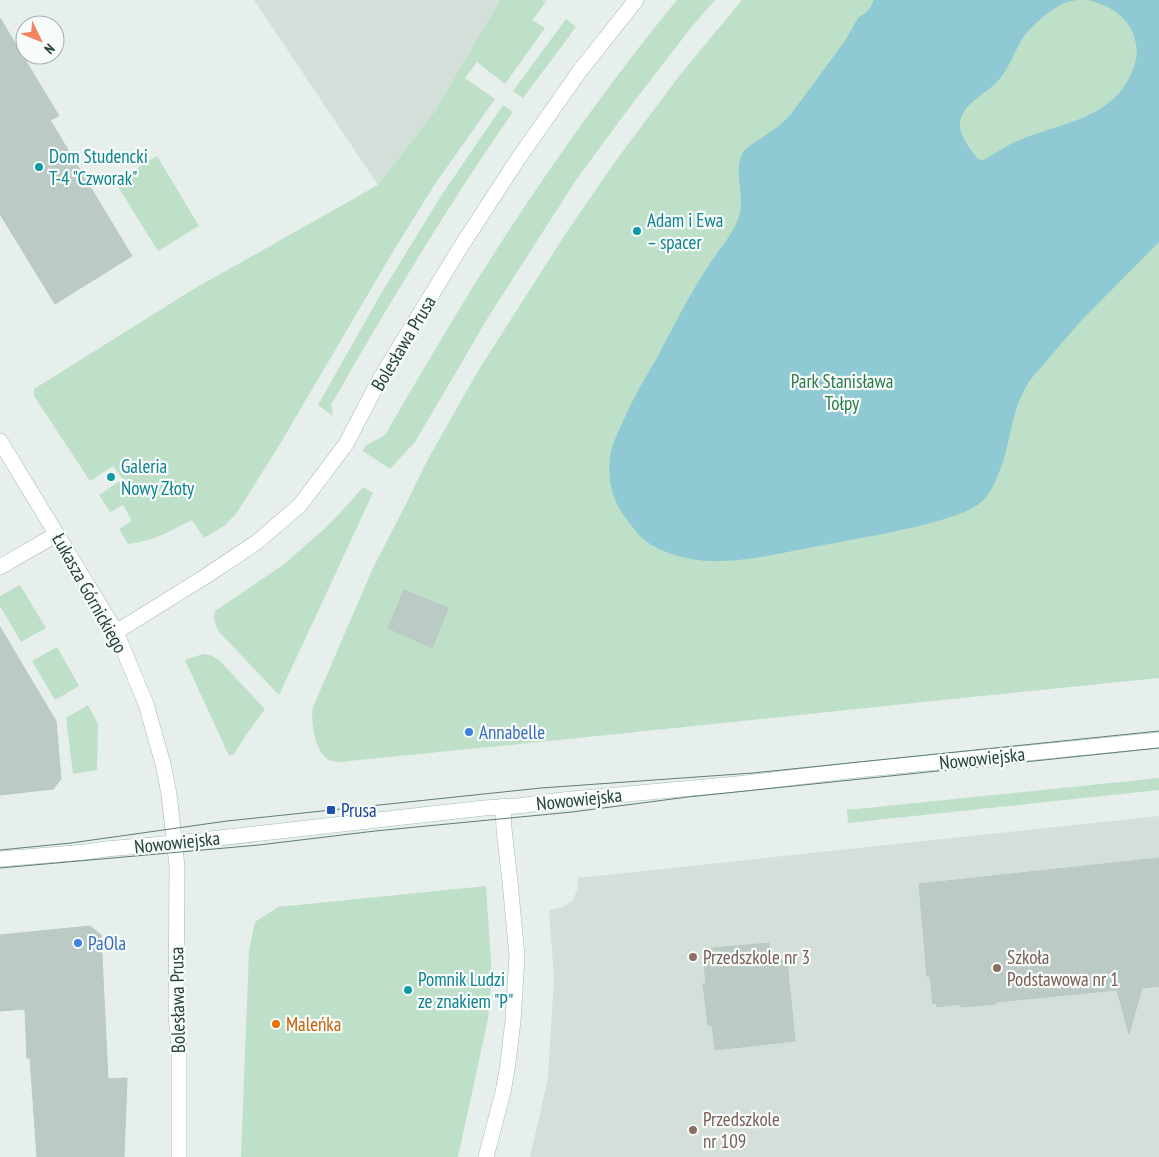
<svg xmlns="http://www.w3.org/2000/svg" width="1159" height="1157" viewBox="0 0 1159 1157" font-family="'PT Sans Narrow',sans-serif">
	<rect width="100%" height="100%" fill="#e6efeb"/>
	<g fill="#d4dfda">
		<path d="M 254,0 L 547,0 L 532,20 L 501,1 L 435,111 L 378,185 Z"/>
		<path d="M 1159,816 L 1159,1157 L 530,1157 L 548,1078 L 554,978 L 549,910 L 563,907 L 573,900 L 577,890 L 578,878 Z"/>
	</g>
	<g fill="#bfe0c8">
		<path d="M 499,0 L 541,0 L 545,3 L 532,20 L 545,28 L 505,84 L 477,62 L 465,78 L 495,99 L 435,184 L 394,250 L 277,449 L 236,514 L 224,526 L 204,538 L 192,520 C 170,531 154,541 128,544 L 119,529 L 132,521 L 123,505 L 110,512 L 99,495 L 123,479 L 113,466 L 90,481 L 34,396 L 34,389 L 192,290 L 378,185 L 435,111 L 500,1 Z"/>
		<path d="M 677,0 L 715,0 L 690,29 L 629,108 L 576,180 L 489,316 L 415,442 L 390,469 L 363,451 L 365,446 L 385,435 C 414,385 444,334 474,285 C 536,186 603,90 677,0 Z"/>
		<path d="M 742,0 L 1159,0 L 1159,678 C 889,705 619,735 349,761 C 342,762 335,763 329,760 C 315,753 310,721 313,707 L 373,568 L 404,508 L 428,459 L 478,371 L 566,233 L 617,159 L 680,75 Z"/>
		<path d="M 566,19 L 576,27 L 523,98 L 513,91 Z"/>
		<path d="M 503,105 L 513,112 C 447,207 388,305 331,405 L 333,416 L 318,405 L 379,297 L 441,196 Z"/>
		<path d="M 157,156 L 199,226 L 158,251 L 115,182 Z"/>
		<path d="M 363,487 L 373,493 L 279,695 L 220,633 C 215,625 213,620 215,611 L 283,565 L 322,531 L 343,510 Z"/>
		<path d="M 20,585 L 46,628 L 21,642 L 0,606 L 0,596 Z"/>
		<path d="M 57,647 L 79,686 L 55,700 L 32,661 Z"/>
		<path d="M 203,654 L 210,655 L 219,660 L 265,709 L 246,735 L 234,754 L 229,756 L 185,660 Z"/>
		<path d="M 88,705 L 98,724 L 97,770 L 73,774 L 66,718 Z"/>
		<path d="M 1159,778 L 1159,790 L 848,823 L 847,810 Z"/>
		<path d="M 486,886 L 492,977 L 488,1019 L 458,1157 L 241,1157 L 249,951 L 255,922 L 278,907 Z"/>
	</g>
	<path fill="#8ec9d4" d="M 874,0 L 1079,0 C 1075,0 1071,1 1067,2 C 1054,6 1028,28 1021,41 C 1013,55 1009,68 998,81 C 986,94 963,103 960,122 C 958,134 971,151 978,159 L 983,160 C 995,154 1005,146 1017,141 C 1056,124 1110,120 1130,76 C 1136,64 1139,53 1135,40 C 1130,17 1109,5 1088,0 L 1159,0 L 1159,242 L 1079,323 L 1030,380 C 1023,392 1017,404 1014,417 C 1009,435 1007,453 1000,470 C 995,483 990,495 979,504 C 968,512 954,516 941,520 C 899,532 856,539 813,547 C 765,556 713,571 666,552 C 659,549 652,546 646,541 C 640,537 635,530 631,525 C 614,504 607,485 610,458 C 611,446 617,435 622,424 C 632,400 645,378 658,356 C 674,325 690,294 709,265 C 718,250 732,236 738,219 C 745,202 737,183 739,165 L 740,159 L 743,152 L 748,147 L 779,126 L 791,114 L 845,41 L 858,18 L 865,13 L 870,8 Z"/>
	<g fill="#bbcac4" stroke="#b8c9c2">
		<path d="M 0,18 L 59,116 L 50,120 L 132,256 L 55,304 L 0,214 Z"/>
		<path d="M 404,590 L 448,608 L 432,648 L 388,628 Z"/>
		<path d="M 0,627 L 56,721 L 61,779 L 53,789 L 0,795 Z"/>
		<path d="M 1159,858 L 1159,986 L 1142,988 L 1129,1034 L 1117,990 L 995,1002 L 996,1004 L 961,1007 L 960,1004 L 937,1007 L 936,1003 L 933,1004 L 930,976 L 927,976 L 919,884 Z"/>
		<path d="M 90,926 L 101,935 L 108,1079 L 127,1078 L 124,1157 L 37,1157 L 30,1058 L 27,1058 L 25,1009 L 0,1011 L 0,935 Z"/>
		<path d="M 769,943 L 770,955 L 787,962 L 795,1041 L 715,1050 L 712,1025 L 708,1025 L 703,984 L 706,985 L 703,949 Z"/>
	</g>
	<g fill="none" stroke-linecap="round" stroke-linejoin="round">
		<defs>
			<g id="lane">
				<path d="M 0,567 L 57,534"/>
				<path d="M 486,1157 L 503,1092 L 507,1070 L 513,1021 L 517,956 L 510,882 L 504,829 L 503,806"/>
			</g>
			<g id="street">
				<path d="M 0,441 L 116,632 L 146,704 L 163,764 L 169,794 L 177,866 L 176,1016 L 179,1047 L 179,1157"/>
				<path d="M 116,632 L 206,576 L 257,542 L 300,505 L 346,444 L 380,379 L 460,248 L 518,159 L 579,72 L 636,0"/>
			</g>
			<path id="secondary" d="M 0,859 L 86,852 L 106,849 L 175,843 L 484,808 L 518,806 L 562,800 L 737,784 L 857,770 L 1159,740"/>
		</defs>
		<use href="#lane" stroke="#a8b8b2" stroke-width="16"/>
		<use href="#street" stroke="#a8b8b2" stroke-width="16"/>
		<use href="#secondary" stroke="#a4bbb3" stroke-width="16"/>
		<use href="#lane" stroke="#fff" stroke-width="15"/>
		<use href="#street" stroke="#fff" stroke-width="15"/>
		<use href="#secondary" stroke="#fff" stroke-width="15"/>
		<g stroke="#5f7d75" stroke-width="1">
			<path d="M 0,850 L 71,843 L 227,821 L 541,788 L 753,773 L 1159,731"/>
			<path d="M 0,868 L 259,845 L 375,831 L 572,812 L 688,797 L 1159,748"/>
		</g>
	</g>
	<g fill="#0f9aa8" stroke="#f7fbf9" stroke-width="2">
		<circle cx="39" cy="167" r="5"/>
		<circle cx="637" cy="231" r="5"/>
		<circle cx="111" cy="477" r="5"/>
		<circle cx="408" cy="990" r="5"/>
	</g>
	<g fill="#3f7fe0" stroke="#f7fbf9" stroke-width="2">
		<circle cx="469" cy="732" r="5"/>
		<circle cx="78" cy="943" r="5"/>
	</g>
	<rect fill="#1a4fb4" stroke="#f7fbf9" stroke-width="2" x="326" y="805" width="10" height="10" rx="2.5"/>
	<g fill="#8d6e63" stroke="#f7fbf9" stroke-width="2">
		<circle cx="693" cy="957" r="5"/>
		<circle cx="997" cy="968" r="5"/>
		<circle cx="693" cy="1130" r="5"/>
	</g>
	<circle fill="#e8710a" stroke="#f7fbf9" stroke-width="2" cx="276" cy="1024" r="5"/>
	<g text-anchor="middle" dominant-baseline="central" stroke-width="4.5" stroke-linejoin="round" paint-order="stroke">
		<g font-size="19" fill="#0d838f" stroke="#f7fbf9" text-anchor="start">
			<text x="49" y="156">Dom Studencki<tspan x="49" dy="22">T-4 "Czworak"</tspan></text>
			<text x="647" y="220">Adam i Ewa<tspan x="647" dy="22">– spacer</tspan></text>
			<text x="121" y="466">Galeria<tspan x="121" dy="22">Nowy Złoty</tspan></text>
			<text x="418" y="979">Pomnik Ludzi<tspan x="418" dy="22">ze znakiem "P"</tspan></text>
		</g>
		<g font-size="19" fill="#24423a" stroke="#f7fbf9">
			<text transform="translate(403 343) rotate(-59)">Bolesława Prusa</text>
			<text transform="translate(90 593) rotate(61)">Łukasza Górnickiego</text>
			<text transform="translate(982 758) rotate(-6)">Nowowiejska</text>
			<text transform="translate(579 799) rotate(-6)">Nowowiejska</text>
			<text transform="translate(177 842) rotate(-6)">Nowowiejska</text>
			<text transform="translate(177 1000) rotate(-91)">Bolesława Prusa</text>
		</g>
		<g font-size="19" fill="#2d7a4b" stroke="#f7fbf9">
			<text x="842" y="381">Park Stanisława<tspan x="842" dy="22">Tołpy</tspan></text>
		</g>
		<g font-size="19" fill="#366cbe" stroke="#f7fbf9" text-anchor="start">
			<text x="479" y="732">Annabelle</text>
			<text x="88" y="943">PaOla</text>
		</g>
		<g font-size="19" fill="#164399" stroke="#f7fbf9" text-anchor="start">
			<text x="341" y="810">Prusa</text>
		</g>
		<g font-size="19" fill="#785e54" stroke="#f7fbf9" text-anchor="start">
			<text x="703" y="957">Przedszkole nr 3</text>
			<text x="1007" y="957">Szkoła<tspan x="1007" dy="22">Podstawowa nr 1</tspan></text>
			<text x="703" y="1119">Przedszkole<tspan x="703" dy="22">nr 109</tspan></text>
		</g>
		<g font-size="19" fill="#c56008" stroke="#f7fbf9" text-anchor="start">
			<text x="286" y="1024">Maleńka</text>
		</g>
	</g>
	<g transform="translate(40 40) rotate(133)"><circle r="24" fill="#f7fbf9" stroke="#a3b1ad"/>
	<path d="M0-4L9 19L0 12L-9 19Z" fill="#f4845f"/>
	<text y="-8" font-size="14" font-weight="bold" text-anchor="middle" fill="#24423a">N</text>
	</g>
</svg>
